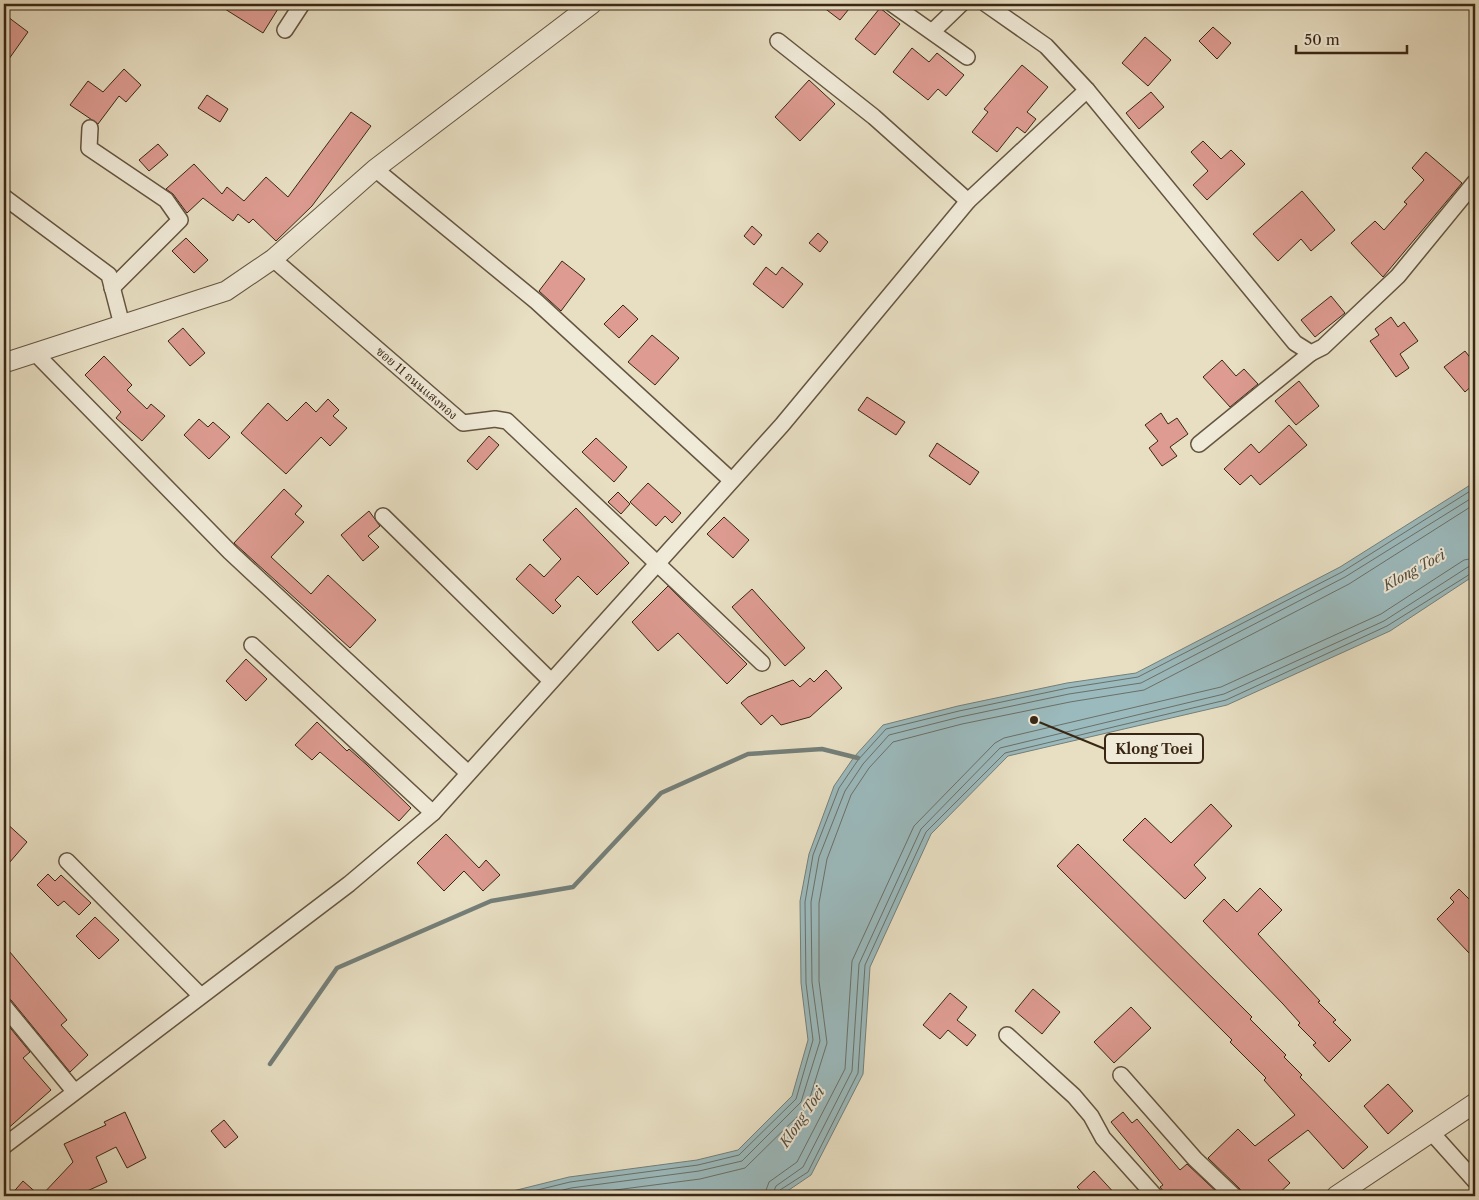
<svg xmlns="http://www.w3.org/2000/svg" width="1479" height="1200" viewBox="0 0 1479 1200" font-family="'Libre Caslon Text','Noto Serif Thai',serif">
	<rect width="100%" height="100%" fill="#e8dfc3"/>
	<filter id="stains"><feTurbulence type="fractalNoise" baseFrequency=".004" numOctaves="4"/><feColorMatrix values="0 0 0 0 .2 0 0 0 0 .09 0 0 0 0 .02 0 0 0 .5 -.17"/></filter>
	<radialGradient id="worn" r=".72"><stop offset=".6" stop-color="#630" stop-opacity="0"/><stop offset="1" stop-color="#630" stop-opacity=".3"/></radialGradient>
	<path fill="#9bbabd" stroke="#747f79" d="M 1475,482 L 1475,575 L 1390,631 L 1227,705 L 1008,756 L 931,834 L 870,967 L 863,1074 L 811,1175 L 780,1196 L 493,1196 L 569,1177 L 697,1160 L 738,1150 L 792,1096 L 808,1040 L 801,983 L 800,901 L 809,854 L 834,786 L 854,757 L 883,725 L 958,706 L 1067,683 L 1136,673 L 1340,567 Z"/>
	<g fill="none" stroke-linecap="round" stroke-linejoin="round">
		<g stroke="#6a7068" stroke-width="1">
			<path d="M 513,1196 L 570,1182 L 698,1165 L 739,1155 L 796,1099 L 813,1040 L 806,983 L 805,902 L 813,855 L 839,788 L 858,760 L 886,729 L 959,711 L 1068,688 L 1138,677 L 1342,572 L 1475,488"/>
			<path d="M 539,1196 L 571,1188 L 699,1171 L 742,1161 L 801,1102 L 820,1041 L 812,982 L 811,902 L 819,857 L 845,791 L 863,764 L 889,735 L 960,717 L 1069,694 L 1141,683 L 1345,577 L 1475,496"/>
			<path d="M 569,1196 L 700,1179 L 745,1168 L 807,1107 L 827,1043 L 819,981 L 819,903 L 827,859 L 851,795 L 869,768 L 893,742 L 962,724 L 1070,702 L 1144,690 L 1349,584 L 1475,504"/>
			<path d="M 764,1196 L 769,1182 L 797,1162 L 845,1069 L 852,961 L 914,826 L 995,743 L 1004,738 L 1221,687 L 1381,614 L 1464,560 L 1475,558"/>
			<path d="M 772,1196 L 776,1186 L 803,1167 L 852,1071 L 859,964 L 921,829 L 1000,748 L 1224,694 L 1384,621 L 1468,567 L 1475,565"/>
			<path d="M 778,1196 L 780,1190 L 808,1172 L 858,1073 L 865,965 L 926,832 L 1005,753 L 1226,700 L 1387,626 L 1475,571"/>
		</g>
		<path stroke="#747f79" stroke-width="4.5" d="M 270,1064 L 337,968 L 491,901 L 573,887 L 661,793 L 748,754 L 822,749 L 858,758"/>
	</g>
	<g fill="#dd9b91" stroke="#392714">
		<path d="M 217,4 L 281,4 L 263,33 Z"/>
		<path d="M 819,4 L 853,4 L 840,20 Z"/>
		<path d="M 880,8 L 900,24 L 875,55 L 855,39 Z"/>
		<path d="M 4,14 L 28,32 L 4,66 Z"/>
		<path d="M 1213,27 L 1231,43 L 1217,59 L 1199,41 Z"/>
		<path d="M 1145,37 L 1171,60 L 1148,86 L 1122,63 Z"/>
		<path d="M 912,48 L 929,62 L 937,53 L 964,75 L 946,96 L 938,89 L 928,100 L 893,72 Z"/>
		<path d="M 1022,65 L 1048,87 L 1027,112 L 1036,119 L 1025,133 L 1017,127 L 997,152 L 972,132 L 988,112 L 984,109 Z"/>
		<path d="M 124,69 L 141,85 L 126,102 L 119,96 L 98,124 L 70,105 L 88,81 L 103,92 Z"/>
		<path d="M 809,80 L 835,104 L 800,141 L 775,117 Z"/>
		<path d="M 1151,92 L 1164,107 L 1139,129 L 1126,113 Z"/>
		<path d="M 207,95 L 228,109 L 220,122 L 198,108 Z"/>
		<path d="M 351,112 L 371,126 L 312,206 L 276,241 L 253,219 L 249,223 L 238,214 L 233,221 L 203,198 L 187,213 L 173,194 L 166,189 L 194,164 L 222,194 L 227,187 L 244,201 L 266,177 L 288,197 Z"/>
		<path d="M 1203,141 L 1221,159 L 1231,150 L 1245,164 L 1207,200 L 1193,185 L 1208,171 L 1191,152 Z"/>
		<path d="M 158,144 L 168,155 L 149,171 L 139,160 Z"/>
		<path d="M 1426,152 L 1462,183 L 1383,277 L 1351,243 L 1375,221 L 1384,230 L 1407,204 L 1404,202 L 1424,180 L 1412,168 Z"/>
		<path d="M 1302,191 L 1335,230 L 1311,251 L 1301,239 L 1278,261 L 1253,234 Z"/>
		<path d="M 752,226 L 762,235 L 754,245 L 744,236 Z"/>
		<path d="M 818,233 L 828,242 L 820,252 L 809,243 Z"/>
		<path d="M 186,238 L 208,260 L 194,273 L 172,251 Z"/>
		<path d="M 562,261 L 585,279 L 561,311 L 539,291 Z"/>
		<path d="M 766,267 L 776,275 L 782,267 L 803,284 L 783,308 L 753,284 Z"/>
		<path d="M 1331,296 L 1345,313 L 1315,337 L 1301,320 Z"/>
		<path d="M 623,305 L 638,319 L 619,338 L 604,324 Z"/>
		<path d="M 1391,317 L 1398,327 L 1404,322 L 1418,341 L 1400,354 L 1409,368 L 1396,377 L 1370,341 L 1379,335 L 1375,329 Z"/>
		<path d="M 183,328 L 205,353 L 190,366 L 168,341 Z"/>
		<path d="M 652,335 L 679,358 L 655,385 L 628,362 Z"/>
		<path d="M 1465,351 L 1475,364 L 1475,383 L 1465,392 L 1444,367 Z"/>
		<path d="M 104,356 L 132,385 L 127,390 L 147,409 L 151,404 L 165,416 L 142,441 L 116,418 L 121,412 L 85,375 Z"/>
		<path d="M 1222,360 L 1236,376 L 1244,369 L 1258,384 L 1230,407 L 1203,377 Z"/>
		<path d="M 1299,381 L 1319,406 L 1296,425 L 1275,401 Z"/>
		<path d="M 867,397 L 905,422 L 896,435 L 858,410 Z"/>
		<path d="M 328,399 L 339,410 L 333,416 L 347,428 L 330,446 L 321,437 L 286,474 L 241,433 L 268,403 L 287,421 L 306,402 L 316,412 Z"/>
		<path d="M 1161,413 L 1168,424 L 1177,418 L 1188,434 L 1170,447 L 1177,456 L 1162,466 L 1149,448 L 1158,441 L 1145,425 Z"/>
		<path d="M 199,419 L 208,427 L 213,422 L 230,437 L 209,459 L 184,435 Z"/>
		<path d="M 1289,425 L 1307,445 L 1260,485 L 1251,475 L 1240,485 L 1224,469 L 1251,444 L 1259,453 Z"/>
		<path d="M 489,436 L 499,445 L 477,470 L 467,461 Z"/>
		<path d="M 596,438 L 627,467 L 614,482 L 582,452 Z"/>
		<path d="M 937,443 L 979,472 L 970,485 L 929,456 Z"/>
		<path d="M 648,483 L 681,513 L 672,523 L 665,516 L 656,526 L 630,502 Z"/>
		<path d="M 284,489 L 302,506 L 295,514 L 304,522 L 271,557 L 311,594 L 328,575 L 376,620 L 350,648 L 234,543 Z"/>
		<path d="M 618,492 L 630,504 L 621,514 L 608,502 Z"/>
		<path d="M 576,508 L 629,563 L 597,595 L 578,576 L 555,600 L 561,606 L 553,614 L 516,579 L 530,564 L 544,577 L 561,559 L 543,540 Z"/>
		<path d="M 369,511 L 380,526 L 368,536 L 379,547 L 363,561 L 341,535 Z"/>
		<path d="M 724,517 L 749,540 L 733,558 L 707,534 Z"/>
		<path d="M 668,586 L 747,664 L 727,684 L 678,633 L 658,651 L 632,622 Z"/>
		<path d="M 752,589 L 805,648 L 785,666 L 732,607 Z"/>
		<path d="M 246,659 L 267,679 L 246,701 L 226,681 Z"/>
		<path d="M 826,670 L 842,688 L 810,717 L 781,725 L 772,715 L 761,725 L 741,703 L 748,697 L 793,680 L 800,687 L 810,678 L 814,682 Z"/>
		<path d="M 317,722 L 347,751 L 349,749 L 367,765 L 411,808 L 399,821 L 320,752 L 312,760 L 295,745 Z"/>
		<path d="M 1211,804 L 1232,826 L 1194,865 L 1206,878 L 1185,899 L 1123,840 L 1145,818 L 1171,843 Z"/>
		<path d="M 4,821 L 27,842 L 4,869 Z"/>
		<path d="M 446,834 L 479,868 L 486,860 L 500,875 L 483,891 L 464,871 L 444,891 L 417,863 Z"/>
		<path d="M 1078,844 L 1252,1017 L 1250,1019 L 1286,1055 L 1284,1057 L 1302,1075 L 1300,1077 L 1368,1147 L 1343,1169 L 1308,1130 L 1268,1160 L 1290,1183 L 1276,1196 L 1243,1196 L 1240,1189 L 1208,1158 L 1238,1129 L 1255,1146 L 1295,1115 L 1264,1080 L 1266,1078 L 1230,1042 L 1232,1040 L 1057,866 Z"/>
		<path d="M 48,874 L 55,881 L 61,875 L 91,903 L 79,915 L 64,901 L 58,906 L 37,885 Z"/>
		<path d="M 1260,888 L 1282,910 L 1258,934 L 1320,1001 L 1318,1002 L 1336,1020 L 1333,1022 L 1351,1040 L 1329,1062 L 1313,1045 L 1316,1043 L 1298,1025 L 1300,1023 L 1283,1004 L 1203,921 L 1224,899 L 1237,912 Z"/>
		<path d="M 1459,889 L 1475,905 L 1475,946 L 1469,953 L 1437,919 L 1454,902 L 1450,898 Z"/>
		<path d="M 95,917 L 119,940 L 99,959 L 76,936 Z"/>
		<path d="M 4,945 L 67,1020 L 61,1025 L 88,1055 L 70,1072 L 11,1000 L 4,997 Z"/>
		<path d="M 1033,989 L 1060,1012 L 1042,1034 L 1015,1011 Z"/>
		<path d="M 950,993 L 967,1007 L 957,1020 L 976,1035 L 967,1046 L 948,1030 L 940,1039 L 923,1025 Z"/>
		<path d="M 1131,1007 L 1151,1028 L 1114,1063 L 1094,1042 Z"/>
		<path d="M 7,1024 L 30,1052 L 23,1058 L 51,1090 L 4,1132 L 4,1027 Z"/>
		<path d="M 1388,1084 L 1413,1111 L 1388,1134 L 1364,1106 Z"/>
		<path d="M 125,1112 L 146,1158 L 127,1168 L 116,1147 L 96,1157 L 107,1182 L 76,1196 L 41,1196 L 73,1162 L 64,1144 L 106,1125 L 104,1122 Z"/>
		<path d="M 1123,1112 L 1132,1123 L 1137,1119 L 1180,1170 L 1187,1164 L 1221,1196 L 1167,1196 L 1160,1187 L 1163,1185 L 1111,1122 Z"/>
		<path d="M 224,1120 L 238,1137 L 225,1148 L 211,1131 Z"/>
		<path d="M 1094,1171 L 1117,1196 L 1086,1196 L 1077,1187 Z"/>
		<path d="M 23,1181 L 40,1196 L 10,1196 Z"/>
	</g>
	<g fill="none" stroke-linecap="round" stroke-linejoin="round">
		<defs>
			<g id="minor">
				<path d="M 892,4 L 967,57"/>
				<path d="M 986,4 L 1046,46 L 1087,90 L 1295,343 L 1311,353 L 1323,347 L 1398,276 L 1475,182"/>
				<path d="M 285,30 L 302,4"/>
				<path d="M 933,31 L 961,4"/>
				<path d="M 778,41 L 874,117 L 968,201"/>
				<path d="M 90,128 L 89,148 L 166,200 L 180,220 L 112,288"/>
				<path d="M 375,169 L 537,302 L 731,480"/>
				<path d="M 4,197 L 109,275 L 122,325"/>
				<path d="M 273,259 L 463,423 L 495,419 L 507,421 L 762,663"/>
				<path d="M 35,353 L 230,552 L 468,773"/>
				<path d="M 1199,444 L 1311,353"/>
				<path d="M 383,516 L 551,681"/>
				<path d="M 252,645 L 433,813"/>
				<path d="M 67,861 L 200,995"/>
				<path d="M 4,1006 L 74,1091"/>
				<path d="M 1007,1035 L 1074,1096 L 1091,1116 L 1103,1138 L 1155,1196"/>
				<path d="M 1121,1075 L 1195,1159 L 1234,1196"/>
				<path d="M 1432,1133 L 1475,1181"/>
				<path d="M 4,1146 L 349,884 L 433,813 L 782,425 L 968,201 L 1087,90"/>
			</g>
			<g id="tertiary">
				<path d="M 4,363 L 226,291 L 273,259 L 375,169 L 592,4"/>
				<path d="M 1336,1196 L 1475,1103"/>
			</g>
		</defs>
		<use href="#minor" stroke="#655540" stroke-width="18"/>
		<use href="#tertiary" stroke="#655540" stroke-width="21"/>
		<use href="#minor" stroke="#f0ead8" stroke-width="15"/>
		<use href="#tertiary" stroke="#f0ead8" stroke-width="19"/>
	</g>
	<g text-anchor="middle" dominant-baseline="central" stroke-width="4" stroke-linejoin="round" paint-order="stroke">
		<g font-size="12" fill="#392714" stroke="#f0ead8">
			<text transform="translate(417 383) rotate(41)">ซอย 11 ถนนแสงทอง</text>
		</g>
		<g font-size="14" font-style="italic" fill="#524c3e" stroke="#f0ead8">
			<text transform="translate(1414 570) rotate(-29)">Klong Toei</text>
			<text transform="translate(802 1117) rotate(-56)">Klong Toei</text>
		</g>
	</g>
	<path fill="none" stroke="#392714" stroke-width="2" d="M1034 720L1105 749"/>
	<circle fill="#392714" stroke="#f0ead8" stroke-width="2" cx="1034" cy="720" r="5"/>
	<rect fill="#f0ead8" stroke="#392714" stroke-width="2" x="1105" y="734" width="98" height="29" rx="5"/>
	<g font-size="14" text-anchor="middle" font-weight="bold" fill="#392714">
		<text x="1154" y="754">Klong Toei</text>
	</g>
	<rect width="1479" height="1200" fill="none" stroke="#e8dfc3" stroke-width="20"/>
	<rect x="5" y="5" width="1469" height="1190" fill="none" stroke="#392714" stroke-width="2.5"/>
	<rect x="10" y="10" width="1459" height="1180" fill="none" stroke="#392714"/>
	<path d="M1296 45v8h111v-8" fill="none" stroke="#392714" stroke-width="2.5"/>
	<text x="1304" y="45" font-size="15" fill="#392714" stroke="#f0ead8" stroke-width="4" paint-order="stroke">50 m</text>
	<rect width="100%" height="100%" filter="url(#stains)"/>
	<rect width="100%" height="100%" fill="url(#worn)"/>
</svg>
